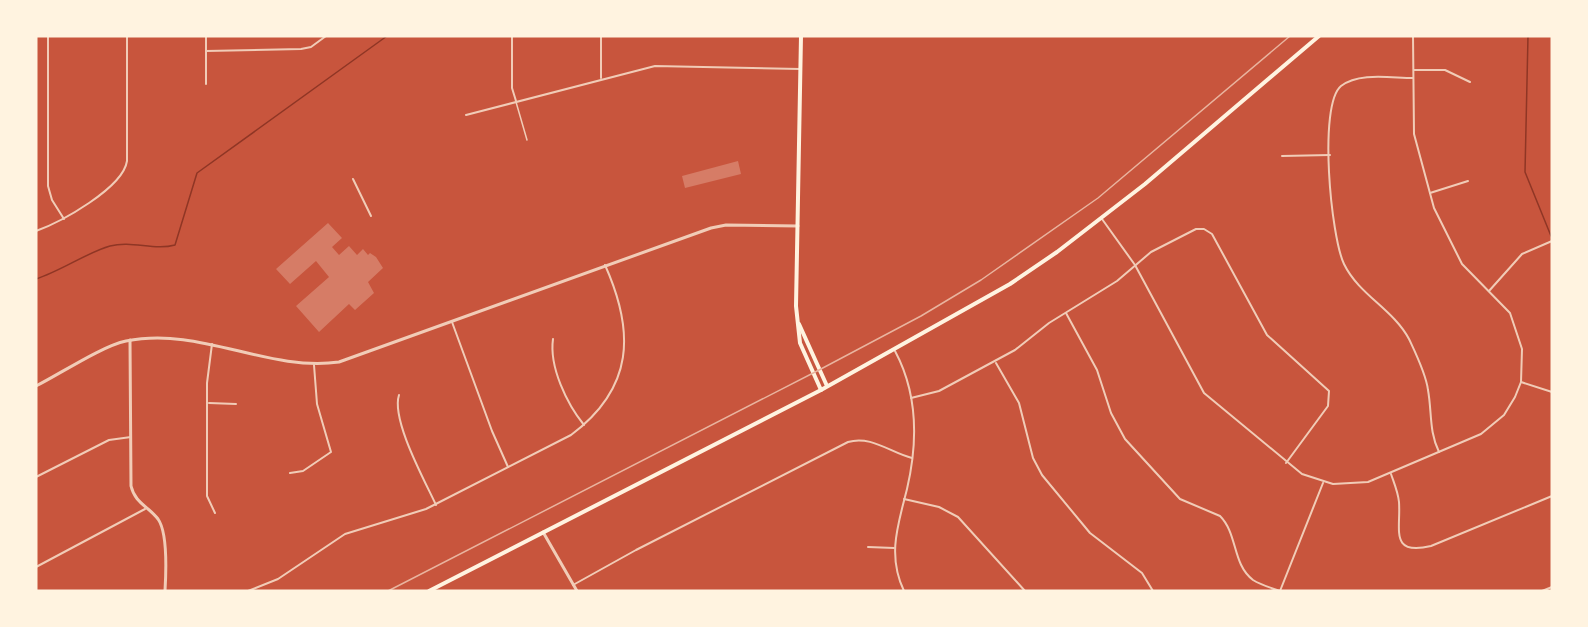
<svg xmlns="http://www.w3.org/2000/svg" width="1588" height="627" viewBox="0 0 1588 627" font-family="Poppins,sans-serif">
	<rect width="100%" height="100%" fill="#c8553d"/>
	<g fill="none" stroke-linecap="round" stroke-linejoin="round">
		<g stroke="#8f3625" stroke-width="1.5">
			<path d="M 1528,36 L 1525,172 L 1551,236"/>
			<path d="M 36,279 C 61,271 88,252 110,246 C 132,240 154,251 175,245 L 197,173 L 387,36"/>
		</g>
	</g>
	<g fill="#d67c66">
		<path d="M 738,161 L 741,174 L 685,188 L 682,176 Z"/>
		<path d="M 328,223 L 342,238 L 332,247 L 339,255 L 349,246 L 357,255 L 363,249 L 368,255 L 370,253 L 376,257 L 383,268 L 368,282 L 374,293 L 355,310 L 349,304 L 319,332 L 296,306 L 329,277 L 316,261 L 290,284 L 276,269 Z"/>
	</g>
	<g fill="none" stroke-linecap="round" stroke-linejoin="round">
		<path stroke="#f1ccb7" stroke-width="1.5" d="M 516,102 L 527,140"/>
		<g stroke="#f1ccb7" stroke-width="2">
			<path d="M 48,36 L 48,186 L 52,200 L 64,219"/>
			<path d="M 512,36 L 512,88 L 516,101"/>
			<path d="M 206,51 L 301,49 L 311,47 L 326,36"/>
			<path d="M 1414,70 L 1445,70 L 1470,82"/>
			<path d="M 601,78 L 601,36"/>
			<path d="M 1413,78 C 1391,78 1359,72 1341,86 C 1318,105 1331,237 1344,264 C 1359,295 1393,309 1409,339 C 1416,354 1426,374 1428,390 C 1432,412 1429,432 1439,452"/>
			<path d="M 206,84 L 206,36"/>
			<path d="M 466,115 L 655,66 L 800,69"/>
			<path d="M 1282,156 L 1330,155"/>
			<path d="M 353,179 L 371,216"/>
			<path d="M 1430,193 L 1468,181"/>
			<path d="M 1102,219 L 1135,265 L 1204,393 L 1302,474 L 1333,484 L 1368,482 L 1481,434 L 1504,415 L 1515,397 L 1521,382 L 1522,349 L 1510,313 L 1462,264 L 1434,208 L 1414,134 L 1413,36"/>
			<path d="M 36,231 C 61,222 123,188 127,161 L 127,36"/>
			<path d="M 1489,291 L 1522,254 L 1552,241"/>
			<path d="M 1066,313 L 1097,370 L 1111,413 L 1125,439 L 1180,499 L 1220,516 C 1238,534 1232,564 1253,580 C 1261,585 1271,588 1280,591 L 1323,483"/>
			<path d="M 452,322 L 492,431 L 508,467"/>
			<path d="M 553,339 C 549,367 567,404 584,425"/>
			<path d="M 212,344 L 207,383 L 207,496 L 215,513"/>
			<path d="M 895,351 C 918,394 918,442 907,489 C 898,525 887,555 904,591"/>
			<path d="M 996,363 L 1019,403 L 1033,458 L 1042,475 L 1090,533 L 1142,573 L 1153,591"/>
			<path d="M 1521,382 L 1552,392"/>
			<path d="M 399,395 C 391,420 425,481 436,505"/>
			<path d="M 911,398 L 939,391 L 1015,350 L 1049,323 L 1117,281 L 1151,252 L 1196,229 L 1204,229 L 1212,234 L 1267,335 L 1329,391 L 1328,406 L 1286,463"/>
			<path d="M 209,403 L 236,404"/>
			<path d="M 290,473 L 303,471 L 331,452 L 317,404 L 314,365"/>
			<path d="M 1391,474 C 1394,483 1398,492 1399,502 C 1401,529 1389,556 1431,546 L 1552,496"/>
			<path d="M 36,477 L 109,440 L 131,437"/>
			<path d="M 904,499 L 939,507 L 958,517 L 1025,591"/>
			<path d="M 868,547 L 894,548"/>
			<path d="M 36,567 L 145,509"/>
			<path d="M 573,585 L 636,550 L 848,442 C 871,435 891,453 912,458"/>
			<path d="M 248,591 L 278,579 L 345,534 L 426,509 L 571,435 C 634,388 635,332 605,265"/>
			<path d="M 1542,591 L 1552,587"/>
		</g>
		<g stroke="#f1ccb7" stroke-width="3">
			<path d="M 130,340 L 131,486 C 135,503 148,506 158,519 C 168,533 166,574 165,591"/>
			<path d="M 36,386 C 60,374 102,346 126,341 C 201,326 266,372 339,362 L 711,228 L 726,225 L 798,226"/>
			<path d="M 543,532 L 577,591"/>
		</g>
		<g stroke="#fff3e0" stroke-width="4">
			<path d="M 801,36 L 796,306 L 800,343 L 821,390"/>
			<path d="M 799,324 L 827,386"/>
			<path d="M 429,591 L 821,390 L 1010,284 L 1057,252 L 1145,184 L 1319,36"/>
		</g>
		<path stroke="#e9b49f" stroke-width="1.5" d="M 388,591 L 819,370 L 921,316 L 981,280 L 1098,198 L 1290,36"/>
	</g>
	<rect width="1588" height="627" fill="none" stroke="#fff3e0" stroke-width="75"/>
</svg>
